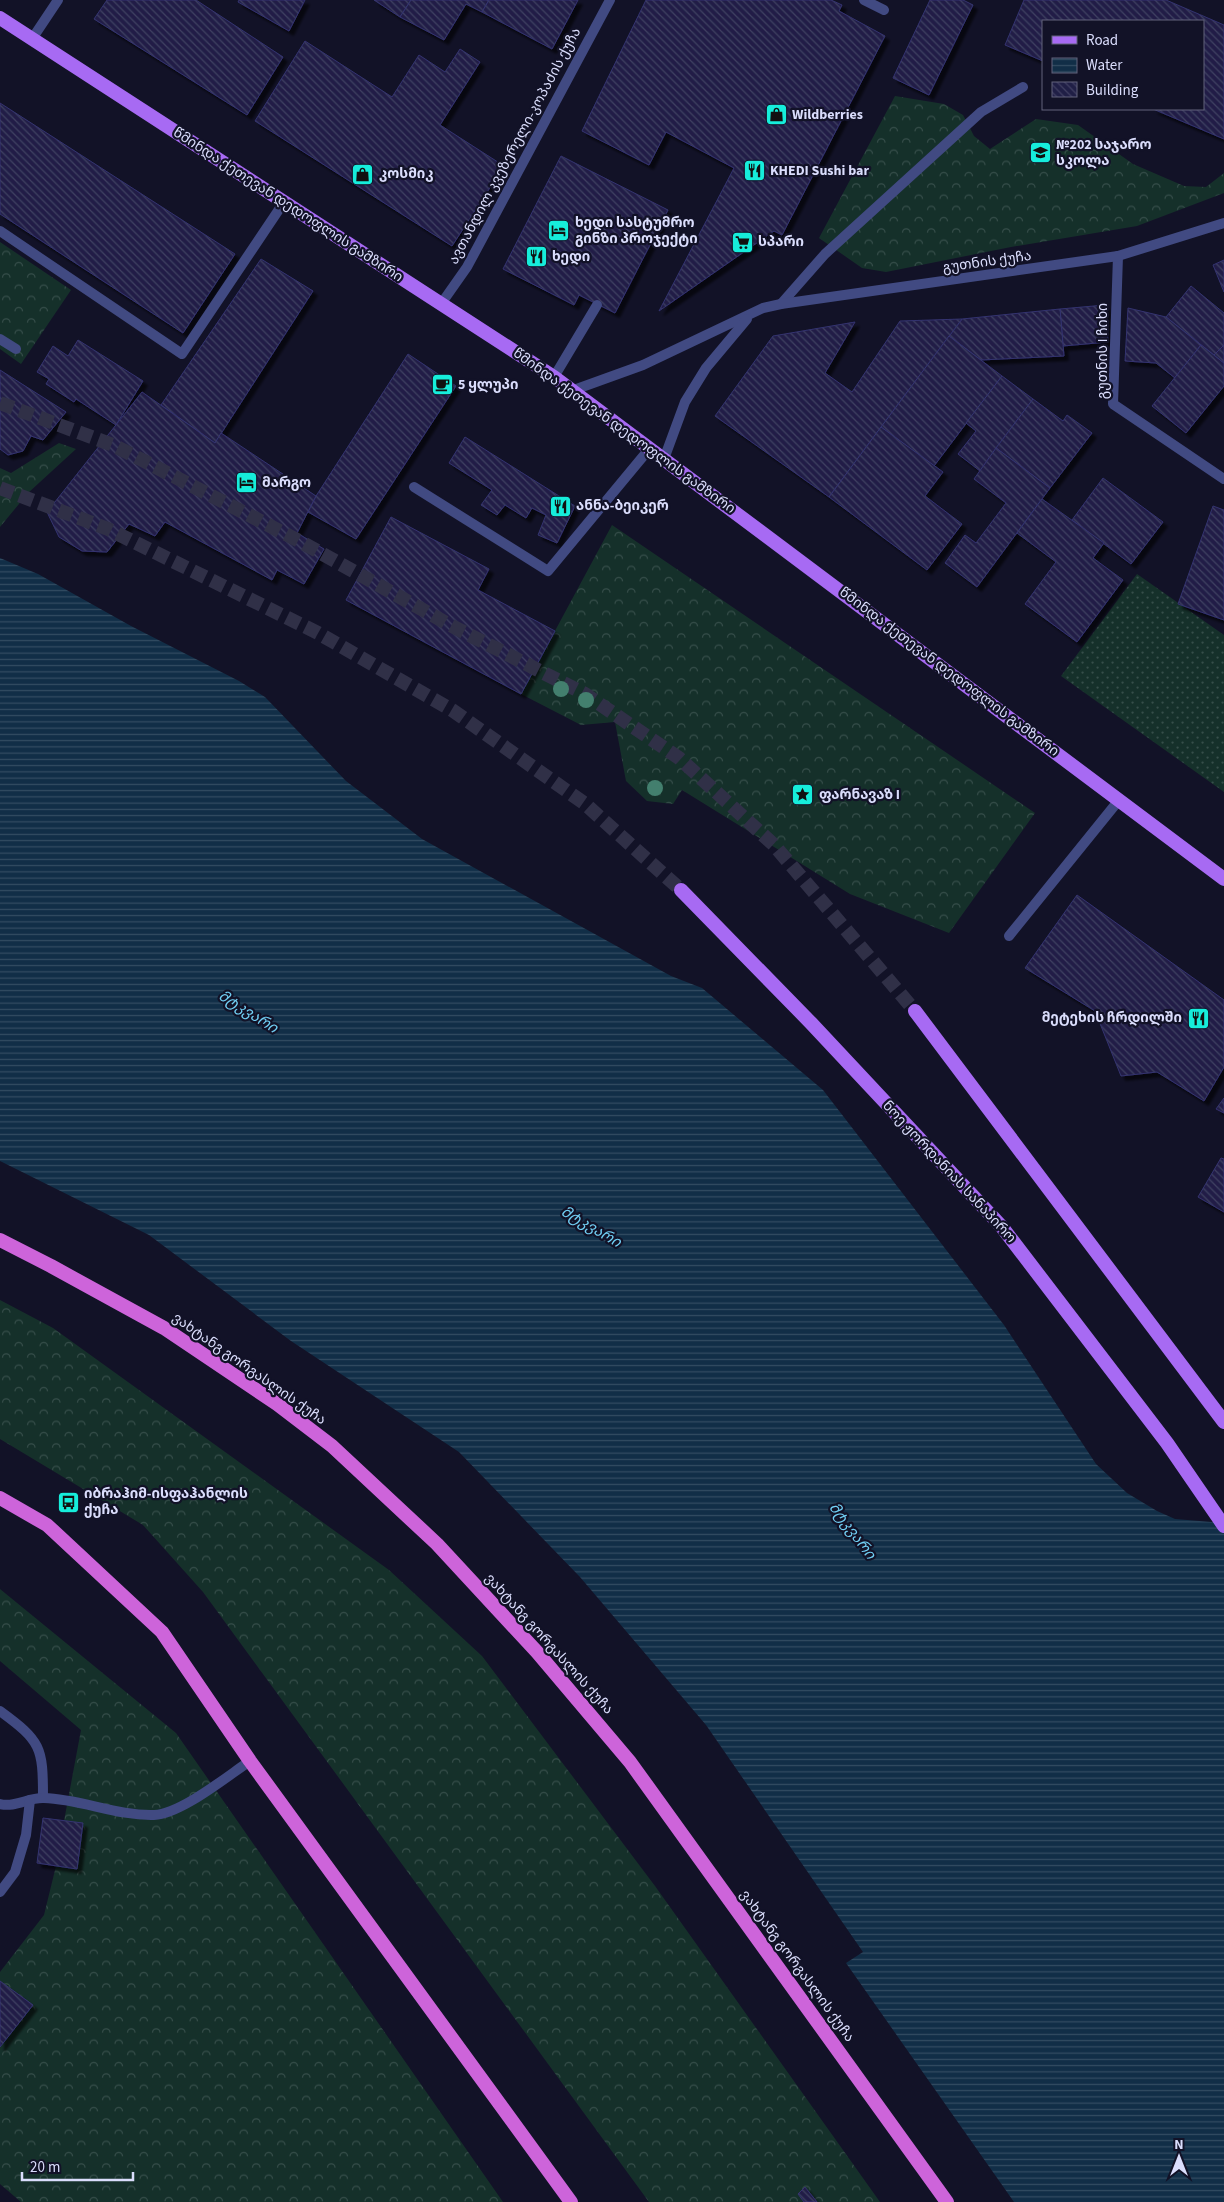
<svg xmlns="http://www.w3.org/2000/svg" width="1224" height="2202" viewBox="0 0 1224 2202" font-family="'Source Sans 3','Noto Sans Georgian',sans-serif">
	<defs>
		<pattern id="grass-dots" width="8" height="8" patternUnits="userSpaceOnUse" patternTransform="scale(1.25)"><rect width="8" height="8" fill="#15302a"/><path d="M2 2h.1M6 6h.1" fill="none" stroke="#364e4a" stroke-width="1.8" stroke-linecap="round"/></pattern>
		<pattern id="forest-crowns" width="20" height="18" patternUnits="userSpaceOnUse" patternTransform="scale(1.25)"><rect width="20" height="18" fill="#15302a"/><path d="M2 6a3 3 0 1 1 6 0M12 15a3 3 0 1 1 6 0" fill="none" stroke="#364e4a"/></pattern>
		<pattern id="water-rules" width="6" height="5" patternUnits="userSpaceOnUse" patternTransform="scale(1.25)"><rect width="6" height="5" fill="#112e47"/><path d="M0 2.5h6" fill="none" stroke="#334c62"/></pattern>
		<pattern id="building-back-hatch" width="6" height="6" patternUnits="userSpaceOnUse" patternTransform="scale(1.25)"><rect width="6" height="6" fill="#201f46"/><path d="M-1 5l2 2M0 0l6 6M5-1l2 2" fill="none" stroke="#403f62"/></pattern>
		<filter id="shadow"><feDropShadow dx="4.5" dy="4.5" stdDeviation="1" flood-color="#0009"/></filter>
	</defs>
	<rect width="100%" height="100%" fill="#121227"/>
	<path fill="url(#grass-dots)" d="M 1137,574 L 1224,635 L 1224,792 L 1061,676 Z"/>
	<g fill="url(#forest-crowns)">
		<path d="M 895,96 L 944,104 L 963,115 L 974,136 L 990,149 L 1036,119 L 1078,125 L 1133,164 L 1184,186 L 1206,187 L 1224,173 L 1224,193 L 1137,226 L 1011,247 L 886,272 L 862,268 L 819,238 Z"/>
		<path d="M 0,242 L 71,290 L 21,364 L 0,349 Z"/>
		<path d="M 59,443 L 76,449 L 28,493 L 0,527 L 0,468 L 11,473 Z"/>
		<path d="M 612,525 L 1035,813 L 949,933 L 850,894 L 682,790 L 673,804 L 647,801 L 626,781 L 615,722 L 581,725 L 521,694 Z"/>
		<path d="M 0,1300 L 53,1328 L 389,1570 L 482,1656 L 655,1886 L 880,2202 L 649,2202 L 203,1592 L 143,1525 L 0,1439 Z"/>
		<path d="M 0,1589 L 176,1733 L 503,2202 L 21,2202 L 0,2184 L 0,1972 L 44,1915 L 56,1866 L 77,1869 L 83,1824 L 64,1821 L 81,1730 L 0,1661 Z"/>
	</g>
	<path fill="url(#water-rules)" d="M 0,558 L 38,574 L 131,626 L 239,681 L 265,697 L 346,781 L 422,839 L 671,976 L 702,988 L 823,1090 L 1004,1325 L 1096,1464 L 1127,1493 L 1157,1511 L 1175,1519 L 1224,1523 L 1224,2202 L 1014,2202 L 846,1963 L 863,1952 L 706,1725 L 580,1577 L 459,1452 L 291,1341 L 149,1235 L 0,1161 Z"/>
	<g fill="url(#building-back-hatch)" stroke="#343370" filter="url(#shadow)">
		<path d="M 107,0 L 196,0 L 283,57 L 247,115 L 94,19 Z"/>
		<path d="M 239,0 L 305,0 L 289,31 L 238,2 Z"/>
		<path d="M 374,0 L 411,0 L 400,17 Z"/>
		<path d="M 411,0 L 489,0 L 482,12 L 466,4 L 444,40 L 400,17 Z"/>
		<path d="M 489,0 L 578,0 L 552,49 L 482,12 Z"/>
		<path d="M 646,0 L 831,0 L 842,5 L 839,11 L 885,36 L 782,235 L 774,231 L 659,311 L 734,168 L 666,132 L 649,165 L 582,131 Z"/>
		<path d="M 930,0 L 963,0 L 973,5 L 929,95 L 893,78 Z"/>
		<path d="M 1024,0 L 1166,0 L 1224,25 L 1224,139 L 1153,109 L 1203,109 L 1203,21 L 1043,21 L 1043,61 L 1005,45 Z"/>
		<path d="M 305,41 L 392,97 L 419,55 L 445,72 L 460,49 L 480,62 L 440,125 L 504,166 L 452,246 L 255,121 Z"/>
		<path d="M 0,103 L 235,254 L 183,333 L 0,214 Z"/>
		<path d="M 561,156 L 668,210 L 615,313 L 579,295 L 574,305 L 503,269 Z"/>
		<path d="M 261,259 L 313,291 L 215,443 L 161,405 Z"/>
		<path d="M 1224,260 L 1224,292 L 1213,265 Z"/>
		<path d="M 1191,286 L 1224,313 L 1224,345 L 1214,355 L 1166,317 Z"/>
		<path d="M 1105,305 L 1108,342 L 1063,346 L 1060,309 Z"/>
		<path d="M 1128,308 L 1166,317 L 1201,345 L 1175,378 L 1156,363 L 1125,361 Z"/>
		<path d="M 1060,309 L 1064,356 L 981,360 L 949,336 L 962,319 Z"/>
		<path d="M 962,319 L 829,497 L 715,416 L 773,336 L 855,322 L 825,373 L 852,392 L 900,321 Z"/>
		<path d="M 949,336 L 1002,376 L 934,466 L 881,427 Z"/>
		<path d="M 78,340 L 143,381 L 116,425 L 76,399 L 74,402 L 46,384 L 49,379 L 37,372 L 53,346 L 68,356 Z"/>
		<path d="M 1201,345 L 1224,363 L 1224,386 L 1186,433 L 1152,406 Z"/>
		<path d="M 1224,345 L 1224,363 L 1214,355 Z"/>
		<path d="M 408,354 L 456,386 L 356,539 L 308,512 L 316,496 Z"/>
		<path d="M 0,370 L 66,412 L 43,440 L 31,436 L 23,451 L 8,455 L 0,449 Z"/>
		<path d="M 1002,376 L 1033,399 L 980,471 L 958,454 L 976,431 L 966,423 Z"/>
		<path d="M 142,392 L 215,443 L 221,433 L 316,496 L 297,533 L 324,549 L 304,584 L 277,570 L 272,580 L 165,522 L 155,536 L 129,524 L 107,552 L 82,551 L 59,537 L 47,512 Z"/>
		<path d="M 1033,399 L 1063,421 L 1067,415 L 1092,433 L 1050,488 L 996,448 Z"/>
		<path d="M 881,427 L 943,472 L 925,496 L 962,524 L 927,570 L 829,497 Z"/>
		<path d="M 465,437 L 575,506 L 557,543 L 538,535 L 546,515 L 532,508 L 526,518 L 505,505 L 497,515 L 481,505 L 492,490 L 449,463 Z"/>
		<path d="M 996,448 L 1050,488 L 977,587 L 945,563 L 965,535 L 976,543 L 1006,503 L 974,479 Z"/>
		<path d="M 1103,478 L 1163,522 L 1131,564 L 1072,520 Z"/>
		<path d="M 1042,499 L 1104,543 L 1093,558 L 1123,580 L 1077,642 L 1025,604 L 1056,562 L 1017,533 Z"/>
		<path d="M 1213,506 L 1224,510 L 1224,620 L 1178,604 Z"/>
		<path d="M 391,517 L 489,569 L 478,590 L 555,631 L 521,694 L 346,600 Z"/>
		<path d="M 1077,895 L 1224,1000 L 1224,1067 L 1204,1101 L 1157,1072 L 1121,1076 L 1095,1011 L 1025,968 Z"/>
		<path d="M 1224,1098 L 1224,1113 L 1216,1109 Z"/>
		<path d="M 1221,1158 L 1224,1159 L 1224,1212 L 1198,1197 Z"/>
		<path d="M 43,1818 L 83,1823 L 77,1869 L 37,1863 Z"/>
		<path d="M 0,1981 L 33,2005 L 0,2047 Z"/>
		<path d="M 805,2187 L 817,2202 L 804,2202 L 798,2194 Z"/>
	</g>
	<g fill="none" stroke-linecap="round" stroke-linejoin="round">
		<g stroke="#303047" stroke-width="14" stroke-dasharray="14 7" stroke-linecap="butt">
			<path d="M 0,403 L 113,445 L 303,543 L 450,625 L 585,694 L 679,758 L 774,845 L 915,1011"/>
			<path d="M 0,488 L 108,529 L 318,633 L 452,710 L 584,803 L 681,890"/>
		</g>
		<g stroke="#414a82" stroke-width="10">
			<path d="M 864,0 L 884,10"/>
			<path d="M 0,231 L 182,354 L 284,202"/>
			<path d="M 1118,256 L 1113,404 L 1224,479"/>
			<path d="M 781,304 L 825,254 L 981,112 L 1023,87"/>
			<path d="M 0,339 L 16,349"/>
			<path d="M 554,377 L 597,305"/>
			<path d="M 414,487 L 548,571 L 650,448"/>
			<path d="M 1009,936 L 1119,800"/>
			<path d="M 0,1711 C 41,1741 43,1747 43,1797"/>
			<path d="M 0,1804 C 15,1808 29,1797 44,1798 C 81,1799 117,1816 154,1815 C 181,1814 226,1777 250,1761"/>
			<path d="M 0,1892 L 15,1872 L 26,1835 L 30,1800"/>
		</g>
		<g stroke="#414a82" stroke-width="10">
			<path d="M 32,39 L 58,0"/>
			<path d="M 441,304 L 467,267 L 610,0"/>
			<path d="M 571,391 L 643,365 L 763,308 L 781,304 L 1118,256 L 1224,223"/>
			<path d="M 664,459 L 685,402 L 706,368 L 747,319"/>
		</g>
		<g stroke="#a76af3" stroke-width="14">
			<path d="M 0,18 L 554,377 L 1224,879"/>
			<path d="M 681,890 L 811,1023 L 1002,1227 L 1167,1443 L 1224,1526"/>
			<path d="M 915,1011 L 1224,1422"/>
		</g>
		<g stroke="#cd64da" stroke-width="14">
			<path d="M 0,1240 L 51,1266 L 164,1328 L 277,1404 L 332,1446 L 437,1544 L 537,1652 L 630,1762 L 947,2202"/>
			<path d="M 0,1498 L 47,1525 L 162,1632 L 250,1761 L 571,2202"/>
		</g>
	</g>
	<g fill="#437f6e">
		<circle cx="561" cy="689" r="8"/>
		<circle cx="586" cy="700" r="8"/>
		<circle cx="655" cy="788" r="8"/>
	</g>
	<defs>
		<symbol id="shop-square" viewBox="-11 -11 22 22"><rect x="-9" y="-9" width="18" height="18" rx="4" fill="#16eddb" stroke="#121227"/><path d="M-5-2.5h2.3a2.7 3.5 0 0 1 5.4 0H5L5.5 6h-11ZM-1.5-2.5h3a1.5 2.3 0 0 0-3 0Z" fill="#111"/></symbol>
		<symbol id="school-square" viewBox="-11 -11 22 22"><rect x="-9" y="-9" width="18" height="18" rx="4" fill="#16eddb" stroke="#121227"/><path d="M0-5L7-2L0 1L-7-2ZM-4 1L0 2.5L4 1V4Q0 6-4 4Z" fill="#111"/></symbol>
		<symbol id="restaurant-square" viewBox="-11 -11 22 22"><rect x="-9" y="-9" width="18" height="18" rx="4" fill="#16eddb" stroke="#121227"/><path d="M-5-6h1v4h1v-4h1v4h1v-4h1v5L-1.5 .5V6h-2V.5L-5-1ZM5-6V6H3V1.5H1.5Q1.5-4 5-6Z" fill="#111"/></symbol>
		<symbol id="hotel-square" viewBox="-11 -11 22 22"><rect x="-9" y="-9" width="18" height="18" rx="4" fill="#16eddb" stroke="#121227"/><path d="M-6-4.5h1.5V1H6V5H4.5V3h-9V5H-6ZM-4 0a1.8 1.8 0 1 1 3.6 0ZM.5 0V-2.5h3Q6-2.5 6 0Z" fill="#111"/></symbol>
		<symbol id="supermarket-square" viewBox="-11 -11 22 22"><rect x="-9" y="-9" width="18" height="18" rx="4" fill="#16eddb" stroke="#121227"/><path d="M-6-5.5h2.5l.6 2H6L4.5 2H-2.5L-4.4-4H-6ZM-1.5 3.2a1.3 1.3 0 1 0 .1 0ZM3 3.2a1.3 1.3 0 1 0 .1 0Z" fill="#111"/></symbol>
		<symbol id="cafe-square" viewBox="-11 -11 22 22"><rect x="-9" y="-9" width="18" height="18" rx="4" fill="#16eddb" stroke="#121227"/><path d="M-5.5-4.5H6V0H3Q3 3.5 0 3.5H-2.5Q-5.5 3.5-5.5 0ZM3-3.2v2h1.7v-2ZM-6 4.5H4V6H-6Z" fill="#111"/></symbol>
		<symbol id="sight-square" viewBox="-11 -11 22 22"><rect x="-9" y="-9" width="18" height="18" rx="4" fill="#16eddb" stroke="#121227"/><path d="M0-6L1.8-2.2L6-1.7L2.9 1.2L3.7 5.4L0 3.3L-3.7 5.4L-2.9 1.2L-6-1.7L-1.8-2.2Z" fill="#111"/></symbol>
		<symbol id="bus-square" viewBox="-11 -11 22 22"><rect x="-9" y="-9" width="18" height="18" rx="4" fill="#16eddb" stroke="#121227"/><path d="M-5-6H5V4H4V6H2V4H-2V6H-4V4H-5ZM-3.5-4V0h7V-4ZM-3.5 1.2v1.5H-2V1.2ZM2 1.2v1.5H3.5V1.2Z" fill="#111"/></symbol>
	</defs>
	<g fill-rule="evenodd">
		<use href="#shop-square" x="764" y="102" width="25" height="25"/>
		<use href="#school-square" x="1028" y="140" width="25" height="25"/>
		<use href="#restaurant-square" x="742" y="158" width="25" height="25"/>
		<use href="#shop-square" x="350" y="162" width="25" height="25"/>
		<use href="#hotel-square" x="546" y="218" width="25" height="25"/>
		<use href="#supermarket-square" x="730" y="230" width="25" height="25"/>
		<use href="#restaurant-square" x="524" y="244" width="25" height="25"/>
		<use href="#cafe-square" x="430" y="372" width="25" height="25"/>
		<use href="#hotel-square" x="234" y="470" width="25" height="25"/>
		<use href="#restaurant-square" x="548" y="494" width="25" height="25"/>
		<use href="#sight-square" x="790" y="782" width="25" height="25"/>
		<use href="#restaurant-square" x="1186" y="1006" width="25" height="25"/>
		<use href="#bus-square" x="56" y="1490" width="25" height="25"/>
	</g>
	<g text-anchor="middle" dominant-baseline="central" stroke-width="4.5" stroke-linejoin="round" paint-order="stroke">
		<g font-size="14" font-weight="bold" fill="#daddfc" stroke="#121227" text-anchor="start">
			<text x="792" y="115">Wildberries</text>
			<text x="1056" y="145">№202 საჯარო<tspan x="1056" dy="16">სკოლა</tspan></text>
			<text x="770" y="171">KHEDI Sushi bar</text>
			<text x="379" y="174">კოსმიკ</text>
			<text x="575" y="223">ხედი სასტუმრო<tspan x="575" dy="16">გინზი პროჯექტი</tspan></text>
			<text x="758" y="242">სპარი</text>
			<text x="552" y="257">ხედი</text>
			<text x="458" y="385">5 ყლუპი</text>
			<text x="262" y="483">მარგო</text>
			<text x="576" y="506">ანნა-ბეიკერ</text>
			<text x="819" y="795">ფარნავაზ I</text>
			<text x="1182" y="1018" text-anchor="end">მეტეხის ჩრდილში</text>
			<text x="84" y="1494">იბრაჰიმ-ისფაჰანლის<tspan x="84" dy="16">ქუჩა</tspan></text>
		</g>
		<g font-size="14" fill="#daddfc" stroke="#121227">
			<text transform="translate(515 146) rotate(-62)">ავთანდილ კვეზერელი-კოპაძის ქუჩა</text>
			<text transform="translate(288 205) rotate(33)">წმინდა ქეთევან დედოფლის გამზირი</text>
			<text transform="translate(987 262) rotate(-8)">გუთნის ქუჩა</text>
			<text transform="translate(1103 351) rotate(-90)">გუთნის I ჩიხი</text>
			<text transform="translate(624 431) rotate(36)">წმინდა ქეთევან დედოფლის გამზირი</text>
			<text transform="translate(949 672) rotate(37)">წმინდა ქეთევან დედოფლის გამზირი</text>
			<text transform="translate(949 1172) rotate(47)">ნოე ჟორდანიას სანაპირო</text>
			<text transform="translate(249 1369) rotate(35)">ვახტანგ გორგასლის ქუჩა</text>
			<text transform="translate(549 1644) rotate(48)">ვახტანგ გორგასლის ქუჩა</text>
			<text transform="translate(797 1966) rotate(54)">ვახტანგ გორგასლის ქუჩა</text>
		</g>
		<g font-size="15" font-style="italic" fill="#71cff4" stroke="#121227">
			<text transform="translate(248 1012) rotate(32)">მტკვარი</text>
			<text transform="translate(591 1227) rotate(30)">მტკვარი</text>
			<text transform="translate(852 1531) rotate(53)">მტკვარი</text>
		</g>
	</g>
	<rect x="1042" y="20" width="162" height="90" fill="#121227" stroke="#62637c"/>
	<rect x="1052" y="36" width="25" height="8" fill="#a76af3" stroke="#62637c"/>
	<text x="1086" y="45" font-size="15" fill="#daddfc">Road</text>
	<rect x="1052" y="58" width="25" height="15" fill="url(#water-rules)" stroke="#62637c"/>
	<text x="1086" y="70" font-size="15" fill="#daddfc">Water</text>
	<rect x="1052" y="82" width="25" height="15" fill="url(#building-back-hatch)" stroke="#62637c"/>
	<text x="1086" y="95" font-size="15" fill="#daddfc">Building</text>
	<g transform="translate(1179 2157)" stroke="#121227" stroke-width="4" paint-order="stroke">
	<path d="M0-4L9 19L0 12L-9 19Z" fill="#daddfc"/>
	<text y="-8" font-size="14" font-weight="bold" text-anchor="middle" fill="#daddfc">N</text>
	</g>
	<path d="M22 2172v8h111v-8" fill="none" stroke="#daddfc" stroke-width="2.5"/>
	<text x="30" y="2172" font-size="15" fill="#daddfc" stroke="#121227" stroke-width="4" paint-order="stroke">20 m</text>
</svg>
